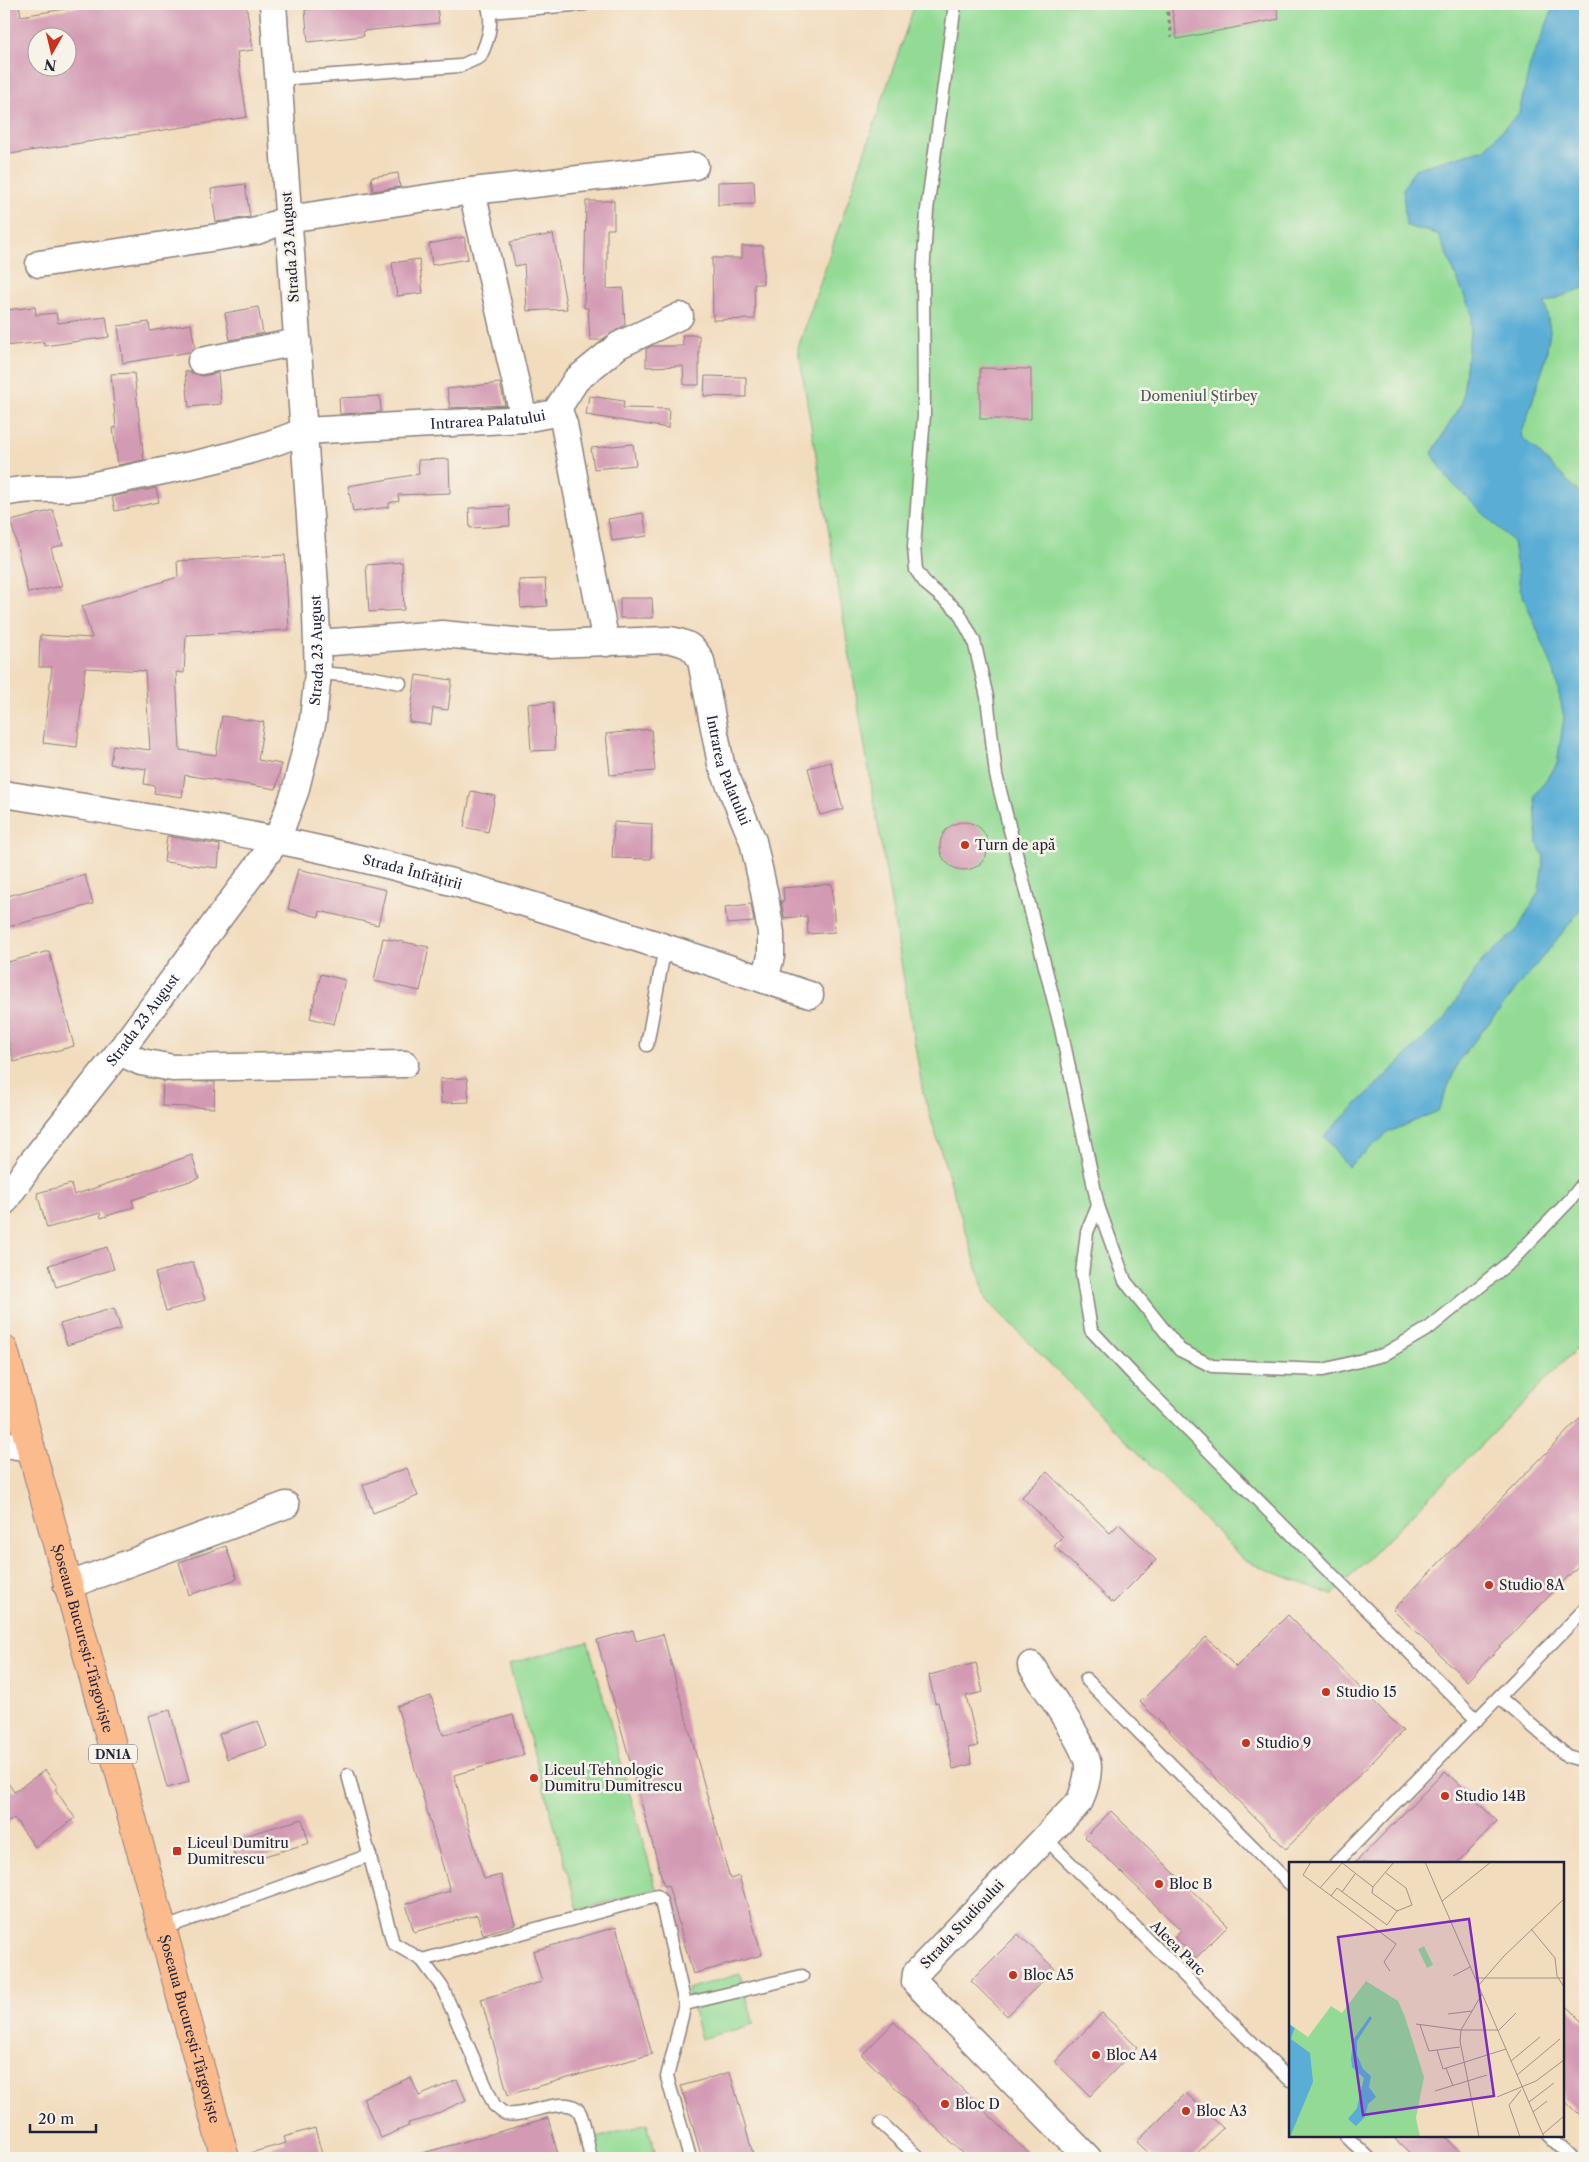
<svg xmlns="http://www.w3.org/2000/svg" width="1589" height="2162" viewBox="0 0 1589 2162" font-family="'Libre Caslon Text',serif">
	<rect width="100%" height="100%" fill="#f7f3e8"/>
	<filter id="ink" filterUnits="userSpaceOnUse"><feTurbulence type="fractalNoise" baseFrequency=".02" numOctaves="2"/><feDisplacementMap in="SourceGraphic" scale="10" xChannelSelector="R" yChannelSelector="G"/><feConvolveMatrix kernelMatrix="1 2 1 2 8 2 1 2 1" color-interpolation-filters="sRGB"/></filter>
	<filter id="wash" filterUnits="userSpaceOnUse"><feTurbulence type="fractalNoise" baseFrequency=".0096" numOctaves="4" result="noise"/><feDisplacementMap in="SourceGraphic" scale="20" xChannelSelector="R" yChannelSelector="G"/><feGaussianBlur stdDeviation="1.12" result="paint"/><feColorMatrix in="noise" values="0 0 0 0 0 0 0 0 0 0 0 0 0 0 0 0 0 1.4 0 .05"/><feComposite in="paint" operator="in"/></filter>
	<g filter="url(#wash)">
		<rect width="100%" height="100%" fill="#f2dcbe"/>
		<g fill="#93db95" stroke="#5a7e68">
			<path d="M 915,4 L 1585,4 L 1585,1340 L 1332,1595 L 1245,1561 L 987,1300 L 923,1093 L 798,348 Z"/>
			<path d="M 588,1642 L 656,1889 L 578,1910 L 509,1664 Z"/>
			<path d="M 740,1974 L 754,2024 L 701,2039 L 687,1989 Z"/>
			<path d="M 647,2124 L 657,2158 L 595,2158 L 589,2140 Z"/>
		</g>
		<path fill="#5aadd5" stroke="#3e6888" d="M 1555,4 L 1585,4 L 1585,284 L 1583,288 L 1545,303 L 1550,331 L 1545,362 L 1521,436 L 1585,498 L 1585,890 L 1583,907 L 1459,1060 L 1438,1111 L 1389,1132 L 1348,1167 L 1324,1136 L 1444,1019 L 1482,961 L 1518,929 L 1539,891 L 1544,856 L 1537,843 L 1535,795 L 1557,764 L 1564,717 L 1554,671 L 1520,588 L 1513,542 L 1447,478 L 1432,453 L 1462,403 L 1472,314 L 1438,234 L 1406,226 L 1403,189 L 1415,169 L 1484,149 L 1519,113 L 1530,65 Z"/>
		<g id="blocks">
			<g fill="#d39ab3" fill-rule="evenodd">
				<path d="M 4,4 L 19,4 L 21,16 L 97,4 L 246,4 L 253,50 L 237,52 L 247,117 L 4,155 ZM 38,38 L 68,38 L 68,68 L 38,68 Z"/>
				<path d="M 322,4 L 437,4 L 439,23 L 363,31 L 364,36 L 308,42 L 305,10 L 323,8 Z"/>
				<path d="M 1171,4 L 1276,4 L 1279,19 L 1177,39 Z"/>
				<path d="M 398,173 L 400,187 L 373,191 L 371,177 Z"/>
				<path d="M 754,181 L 755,204 L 718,205 L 718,182 Z"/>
				<path d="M 245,184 L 250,217 L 216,222 L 211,189 Z"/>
				<path d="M 586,201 L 614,201 L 614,229 L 607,229 L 607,289 L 623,288 L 625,325 L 601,340 L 590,340 L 588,308 L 584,308 Z"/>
				<path d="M 553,234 L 567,309 L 527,311 L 524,264 L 515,266 L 510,242 Z"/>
				<path d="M 464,237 L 468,259 L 432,265 L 429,244 Z"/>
				<path d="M 742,246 L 763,246 L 763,284 L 754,284 L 755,319 L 713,320 L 712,258 L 742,258 Z"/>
				<path d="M 419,259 L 423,293 L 397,296 L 392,263 Z"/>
				<path d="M 35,307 L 36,315 L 56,313 L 58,323 L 106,317 L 109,337 L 44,346 L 44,342 L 4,346 L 4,310 Z"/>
				<path d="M 258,307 L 263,333 L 230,340 L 225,313 Z"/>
				<path d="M 149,322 L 150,331 L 191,324 L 195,348 L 190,352 L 123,363 L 118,326 Z"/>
				<path d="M 682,335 L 699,335 L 699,385 L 684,385 L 683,366 L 646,367 L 646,349 L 651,346 L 683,346 Z"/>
				<path d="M 980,368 L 1031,369 L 1031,419 L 980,419 Z"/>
				<path d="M 185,371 L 203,376 L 218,373 L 221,404 L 189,407 Z"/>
				<path d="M 134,373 L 144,460 L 118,465 L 113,428 L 116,428 L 111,374 Z"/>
				<path d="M 705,376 L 746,377 L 746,397 L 704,396 Z"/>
				<path d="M 500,383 L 505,405 L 450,408 L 447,389 Z"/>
				<path d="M 380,396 L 381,412 L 340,414 L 339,398 Z"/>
				<path d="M 589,396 L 624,401 L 623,408 L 669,409 L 668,428 L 586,415 Z"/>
				<path d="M 633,444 L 636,465 L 594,469 L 591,448 Z"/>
				<path d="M 449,459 L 450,493 L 398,495 L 399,501 L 389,503 L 389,507 L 353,512 L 348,486 L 419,474 L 418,460 Z"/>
				<path d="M 156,488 L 159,502 L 115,511 L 112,497 Z"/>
				<path d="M 509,506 L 510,526 L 470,528 L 469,508 Z"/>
				<path d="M 53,510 L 63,545 L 51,548 L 62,586 L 28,593 L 11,521 Z"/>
				<path d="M 643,513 L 647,536 L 612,541 L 608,519 Z"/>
				<path d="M 285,555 L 289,630 L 186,635 L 184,673 L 176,672 L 180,750 L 216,755 L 222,716 L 264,722 L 258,760 L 281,764 L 276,789 L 185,775 L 182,797 L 154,793 L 155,786 L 144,784 L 146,769 L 110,764 L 113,745 L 150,750 L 145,671 L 85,668 L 77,747 L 43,743 L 52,667 L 39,667 L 40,635 L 92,638 L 82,606 L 178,577 L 177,561 Z"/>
				<path d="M 402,562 L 404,610 L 369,612 L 366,565 Z"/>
				<path d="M 545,579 L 547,606 L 521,608 L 519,580 Z"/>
				<path d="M 620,598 L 652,598 L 653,618 L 620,618 Z"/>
				<path d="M 416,675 L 452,680 L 448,710 L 433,708 L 431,725 L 409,722 Z"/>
				<path d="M 553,702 L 555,750 L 531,751 L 528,704 Z"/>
				<path d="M 651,729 L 655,771 L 610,775 L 606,734 Z"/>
				<path d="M 831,762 L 843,809 L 820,815 L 808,768 Z"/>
				<path d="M 471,791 L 495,796 L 488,832 L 464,827 Z"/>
				<circle cx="964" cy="846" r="24"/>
				<path d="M 614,822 L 652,824 L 651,859 L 612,858 Z"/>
				<path d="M 167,836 L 220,845 L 218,868 L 164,862 Z"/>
				<path d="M 298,869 L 386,890 L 378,925 L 320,911 L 319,917 L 288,909 Z"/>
				<path d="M 85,875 L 93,904 L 4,928 L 4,897 Z"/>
				<path d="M 832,884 L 835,932 L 808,934 L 807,916 L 784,918 L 781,901 L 784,901 L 783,888 Z"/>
				<path d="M 751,904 L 754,922 L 727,924 L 725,907 Z"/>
				<path d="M 383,938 L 429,947 L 420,991 L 374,981 Z"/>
				<path d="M 49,951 L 74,1046 L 14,1062 L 4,1024 L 4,963 Z"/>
				<path d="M 321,974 L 345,980 L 334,1024 L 310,1018 Z"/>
				<path d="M 467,1078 L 469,1102 L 441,1103 L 440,1079 Z"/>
				<path d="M 163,1081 L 215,1082 L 214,1108 L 162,1106 Z"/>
				<path d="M 192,1155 L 199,1178 L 132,1200 L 134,1207 L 101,1218 L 100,1213 L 47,1228 L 37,1193 L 71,1184 L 74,1195 Z"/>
				<path d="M 107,1247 L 114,1269 L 56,1287 L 49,1265 Z"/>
				<path d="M 193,1262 L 205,1300 L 166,1311 L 155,1273 Z"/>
				<path d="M 114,1308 L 121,1329 L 67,1345 L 60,1324 Z"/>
				<path d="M 1585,1413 L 1585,1559 L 1467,1681 L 1393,1610 Z"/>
				<path d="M 407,1468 L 418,1496 L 373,1513 L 363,1485 Z"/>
				<path d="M 1047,1472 L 1110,1533 L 1119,1524 L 1156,1560 L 1113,1603 L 1054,1546 L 1063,1537 L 1022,1497 Z"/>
				<path d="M 226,1546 L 237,1579 L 189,1595 L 179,1562 Z"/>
				<path d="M 1288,1615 L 1403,1731 L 1286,1849 L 1140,1702 L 1206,1637 L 1236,1667 Z"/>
				<path d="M 633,1630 L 636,1641 L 663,1634 L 730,1879 L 739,1876 L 762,1955 L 693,1974 L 668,1885 L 664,1886 L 597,1640 Z"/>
				<path d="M 976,1663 L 983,1692 L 966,1696 L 978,1746 L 969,1748 L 972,1764 L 953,1769 L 938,1702 L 935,1703 L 929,1675 Z"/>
				<path d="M 431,1696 L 443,1735 L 513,1715 L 524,1755 L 454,1775 L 484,1879 L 501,1875 L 515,1925 L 483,1934 L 477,1915 L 414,1932 L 406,1904 L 450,1891 L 397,1706 Z"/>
				<path d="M 170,1710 L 189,1782 L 167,1788 L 148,1716 Z"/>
				<path d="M 258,1721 L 267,1746 L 227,1759 L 219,1734 Z"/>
				<path d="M 45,1770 L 58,1787 L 55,1789 L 75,1818 L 35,1847 L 14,1818 L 4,1825 L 4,1777 L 14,1792 Z"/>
				<path d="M 1445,1771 L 1497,1821 L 1457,1863 L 1355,1863 Z"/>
				<path d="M 1111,1811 L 1228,1926 L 1196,1958 L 1174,1937 L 1181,1930 L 1085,1837 Z"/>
				<path d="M 302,1819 L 309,1843 L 237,1864 L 230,1840 Z"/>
				<path d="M 616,1927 L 652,2054 L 508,2095 L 481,1999 L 542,1982 L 533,1951 Z"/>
				<path d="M 1018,1934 L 1055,1969 L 1007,2016 L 971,1981 Z"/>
				<path d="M 1563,2002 L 1585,2024 L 1585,2120 L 1563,2098 Z"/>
				<path d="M 1102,2013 L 1137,2047 L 1090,2096 L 1055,2062 Z"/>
				<path d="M 894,2022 L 995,2121 L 1034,2158 L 967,2158 L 862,2055 Z"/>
				<path d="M 730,2072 L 754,2158 L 702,2158 L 681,2086 Z"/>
				<path d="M 411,2077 L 419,2096 L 457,2080 L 466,2100 L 427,2118 L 408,2123 L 409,2126 L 381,2138 L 363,2098 Z"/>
				<path d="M 1186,2093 L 1223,2128 L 1192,2158 L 1154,2158 L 1137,2142 Z"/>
				<path d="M 548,2118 L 559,2158 L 424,2158 L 423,2153 Z"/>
				<path d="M 315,2128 L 323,2158 L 251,2158 L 250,2153 L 286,2143 L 284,2137 Z"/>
				<path d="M 1392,2136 L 1444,2136 L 1467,2158 L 1415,2158 Z"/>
			</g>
		</g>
	</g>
	<g filter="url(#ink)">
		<use href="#blocks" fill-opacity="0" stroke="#8a7f7c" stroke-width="1"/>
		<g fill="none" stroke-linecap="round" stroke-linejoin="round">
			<defs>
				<g id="service">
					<path d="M 955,4 L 927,210 L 923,276 L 924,415 L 914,547 L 916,570 L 926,584 L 958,611 L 974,641 L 987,697 L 996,775 L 1061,1029 L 1098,1206 L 1125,1281 L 1180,1350 L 1212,1366 L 1323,1370 L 1383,1355 L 1429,1328 L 1511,1261 L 1571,1199 L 1585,1181"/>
					<path d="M 490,12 L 585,4"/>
					<path d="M 278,79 L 460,66 L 480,57 C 488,41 494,21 487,4"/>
					<path d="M 318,673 L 369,677 L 400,683"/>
					<path d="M 647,1045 L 665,946"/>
					<path d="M 1098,1206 L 1087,1232 L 1082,1274 L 1091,1330 L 1140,1382 L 1477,1720"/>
					<path d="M 1086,1679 L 1290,1884"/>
					<path d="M 1499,1697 L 1567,1756 L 1585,1761"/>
					<path d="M 348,1775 L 393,1943 L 422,1960 L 442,1987 L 494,2105 C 498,2108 502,2113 507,2114 C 525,2118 570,2092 580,2113 C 586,2126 587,2144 591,2158"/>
					<path d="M 1044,1837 L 1290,2080"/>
					<path d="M 1336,1863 L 1585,1609"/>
					<path d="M 162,1929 L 370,1855"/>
					<path d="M 422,1960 L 657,1896 L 661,1901 L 685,2004 L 667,2077 L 690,2158"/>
					<path d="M 685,2004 L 802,1976"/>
					<path d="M 881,2123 L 919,2158"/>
					<path d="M 1346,2136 L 1369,2158"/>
					<path d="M 1549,2136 L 1572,2158"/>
				</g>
				<g id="minor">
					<path d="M 472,191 L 524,419"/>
					<path d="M 39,264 L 257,231 L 288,219 L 472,191 L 695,166"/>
					<path d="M 201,361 L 298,342"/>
					<path d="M 555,413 L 576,380 L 619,345 L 680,316"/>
					<path id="s1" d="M 4,493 C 33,486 55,491 83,487 C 103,484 123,479 143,475 C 198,464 252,453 304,431 L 524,419 L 555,413 L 561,416 L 564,424 L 606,643"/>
					<path id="s2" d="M 318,643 L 442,634 L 547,644 L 670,640 C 686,643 694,646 701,661 L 721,764 L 753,841 L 764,891 L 771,933 L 771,956 L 765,980"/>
					<path id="s3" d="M 4,794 C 94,809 186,822 276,840 C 458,876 634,937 810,995"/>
					<path d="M 119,1052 L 141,1062 L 173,1068 L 405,1064"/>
					<path id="s4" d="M 4,1202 L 31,1163 L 119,1052 L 277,840 L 295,792 L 313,720 L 318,673 L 315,586 L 273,4"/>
					<path d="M 4,1444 L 29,1448"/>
					<path d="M 67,1586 L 286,1505"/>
					<path d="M 1031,1665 C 1043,1685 1088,1746 1088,1767 C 1088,1779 1084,1790 1080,1801 L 916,1973 L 915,1982 L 1088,2158"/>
				</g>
				<g id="primary">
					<path id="s5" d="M 4,1350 L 225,2158"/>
				</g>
			</defs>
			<use href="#service" stroke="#8a7f7c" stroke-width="15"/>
			<use href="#minor" stroke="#8a7f7c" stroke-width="29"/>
			<use href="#primary" stroke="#8a7f7c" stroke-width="30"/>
			<g stroke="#8a7f7c" stroke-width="3" stroke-dasharray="4 4" stroke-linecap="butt">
				<path d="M 1166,4 L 1172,37"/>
				<path d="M 1581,4 L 1585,8"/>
			</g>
			<use href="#service" stroke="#fff" stroke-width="12"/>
			<use href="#minor" stroke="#fff" stroke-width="26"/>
			<use href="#primary" stroke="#fbbb8d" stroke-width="28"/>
		</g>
	</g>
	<g fill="#c8321e" stroke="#f7f3e8" stroke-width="2">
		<circle cx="965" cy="845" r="5"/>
		<circle cx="1489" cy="1585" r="5"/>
		<circle cx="1326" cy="1692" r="5"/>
		<circle cx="1246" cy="1743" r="5"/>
		<circle cx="534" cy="1778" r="5"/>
		<circle cx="1445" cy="1796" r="5"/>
		<rect x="172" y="1846" width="10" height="10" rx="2.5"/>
		<circle cx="1159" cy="1884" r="5"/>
		<circle cx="1013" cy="1975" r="5"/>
		<circle cx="1096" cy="2055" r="5"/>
		<circle cx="945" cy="2104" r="5"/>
		<circle cx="1186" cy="2111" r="5"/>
	</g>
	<g text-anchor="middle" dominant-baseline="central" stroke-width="5" stroke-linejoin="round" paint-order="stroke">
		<rect fill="#f7f3e8" stroke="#62616f" stroke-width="1" x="89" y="1744.5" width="48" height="19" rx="4"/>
		<g font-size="12" font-weight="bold" fill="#22223b">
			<text x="113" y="1754">DN1A</text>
		</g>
		<g font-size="14" fill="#22223b" stroke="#f7f3e8">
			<text transform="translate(290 247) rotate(-94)">Strada 23 August</text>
			<text stroke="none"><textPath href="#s1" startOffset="492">Intrarea Palatului</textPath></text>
			<text stroke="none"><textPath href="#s4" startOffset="649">Strada 23 August</textPath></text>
			<text stroke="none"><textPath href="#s2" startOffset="505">Intrarea Palatului</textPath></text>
			<text stroke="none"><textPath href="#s3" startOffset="416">Strada Înfrățirii</textPath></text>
			<text stroke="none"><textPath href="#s4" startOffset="229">Strada 23 August</textPath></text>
			<text stroke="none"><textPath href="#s5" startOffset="299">Șoseaua București-Târgoviște</textPath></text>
			<text transform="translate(962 1924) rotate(-47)">Strada Studioului</text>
			<text transform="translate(1178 1948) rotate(45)">Aleea Parc</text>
			<text stroke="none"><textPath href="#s5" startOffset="704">Șoseaua București-Târgoviște</textPath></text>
		</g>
		<g font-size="14" fill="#445a56" stroke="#f7f3e8">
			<text x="1199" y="396">Domeniul Știrbey</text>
		</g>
		<g font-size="14" fill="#22223b" stroke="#f7f3e8" text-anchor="start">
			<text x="975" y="845">Turn de apă</text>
			<text x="1499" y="1585">Studio 8A</text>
			<text x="1336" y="1692">Studio 15</text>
			<text x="1256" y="1743">Studio 9</text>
			<text x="544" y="1770">Liceul Tehnologic<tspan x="544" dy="16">Dumitru Dumitrescu</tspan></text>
			<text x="1455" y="1796">Studio 14B</text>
			<text x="187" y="1843">Liceul Dumitru<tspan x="187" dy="16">Dumitrescu</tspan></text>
			<text x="1169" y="1884">Bloc B</text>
			<text x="1023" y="1975">Bloc A5</text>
			<text x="1106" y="2055">Bloc A4</text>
			<text x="955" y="2104">Bloc D</text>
			<text x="1196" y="2111">Bloc A3</text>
		</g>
	</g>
	<g transform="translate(1289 1862)">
		<rect width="275" height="275" fill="#f2dcbe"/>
		<path d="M 135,84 L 144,103 L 138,106 L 129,87 ZM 77,119 L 109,139 L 116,155 L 135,215 L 127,256 L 131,275 L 1,275 L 2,177 L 6,166 L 19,175 L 42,144 L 53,151 Z" fill="#93db95"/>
		<path d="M 81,154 L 83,156 L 68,179 L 68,193 L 74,207 L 82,214 L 80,225 L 87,235 L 79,242 L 76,255 L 67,264 L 59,257 L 68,246 L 75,216 L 63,205 L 62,197 L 64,178 ZM 0,162 L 6,166 L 2,177 L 21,191 L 24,220 L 1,275 Z" fill="#5aadd5"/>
		<path fill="none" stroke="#9f928a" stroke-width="1" d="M 22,0 L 14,13 L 107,82 L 95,100 L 101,109M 52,0 L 84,25 L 83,31 L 108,49 L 123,43 L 117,26 L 97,11M 136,0 L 255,275M 84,25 L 105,0M 31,26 L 54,0M 53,30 L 66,12M 42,34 L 48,26 L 98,63 L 108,49M 153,39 L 202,0M 242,67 L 266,96 L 268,114 L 275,125M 164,114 L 181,105M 186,116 L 275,116M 189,124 L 215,94 L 275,37M 159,152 L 183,149M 127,162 L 172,168 L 209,168M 131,163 L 140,189 L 171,185M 209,169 L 227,151M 148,188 L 154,207 L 217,187M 222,199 L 251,175M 157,206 L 164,224M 228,213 L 271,177M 146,229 L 198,213M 208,235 L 247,219 L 275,198M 240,240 L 265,221M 244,250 L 258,239M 254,272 L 275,254M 190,275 L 171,179 L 172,168 L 193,132M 231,275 L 220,243 L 232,228"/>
		<path fill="#7b2cbf" fill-opacity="0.15" stroke="#7b2cbf" stroke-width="2.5" d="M 180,57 L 205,234 L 74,253 L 49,75 Z"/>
		<rect width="275" height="275" fill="none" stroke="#22223b" stroke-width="2.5"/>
	</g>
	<rect width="1589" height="2162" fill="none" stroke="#f7f3e8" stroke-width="20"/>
	<g transform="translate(52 52) rotate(188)"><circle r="24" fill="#f7f3e8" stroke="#a29fa3"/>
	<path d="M0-4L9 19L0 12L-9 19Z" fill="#c8321e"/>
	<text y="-8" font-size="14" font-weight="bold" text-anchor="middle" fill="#22223b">N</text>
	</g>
	<path d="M30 2124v8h66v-8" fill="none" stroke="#22223b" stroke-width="2.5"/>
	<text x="38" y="2124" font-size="15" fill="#22223b" stroke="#f7f3e8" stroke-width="4" paint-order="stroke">20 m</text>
</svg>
